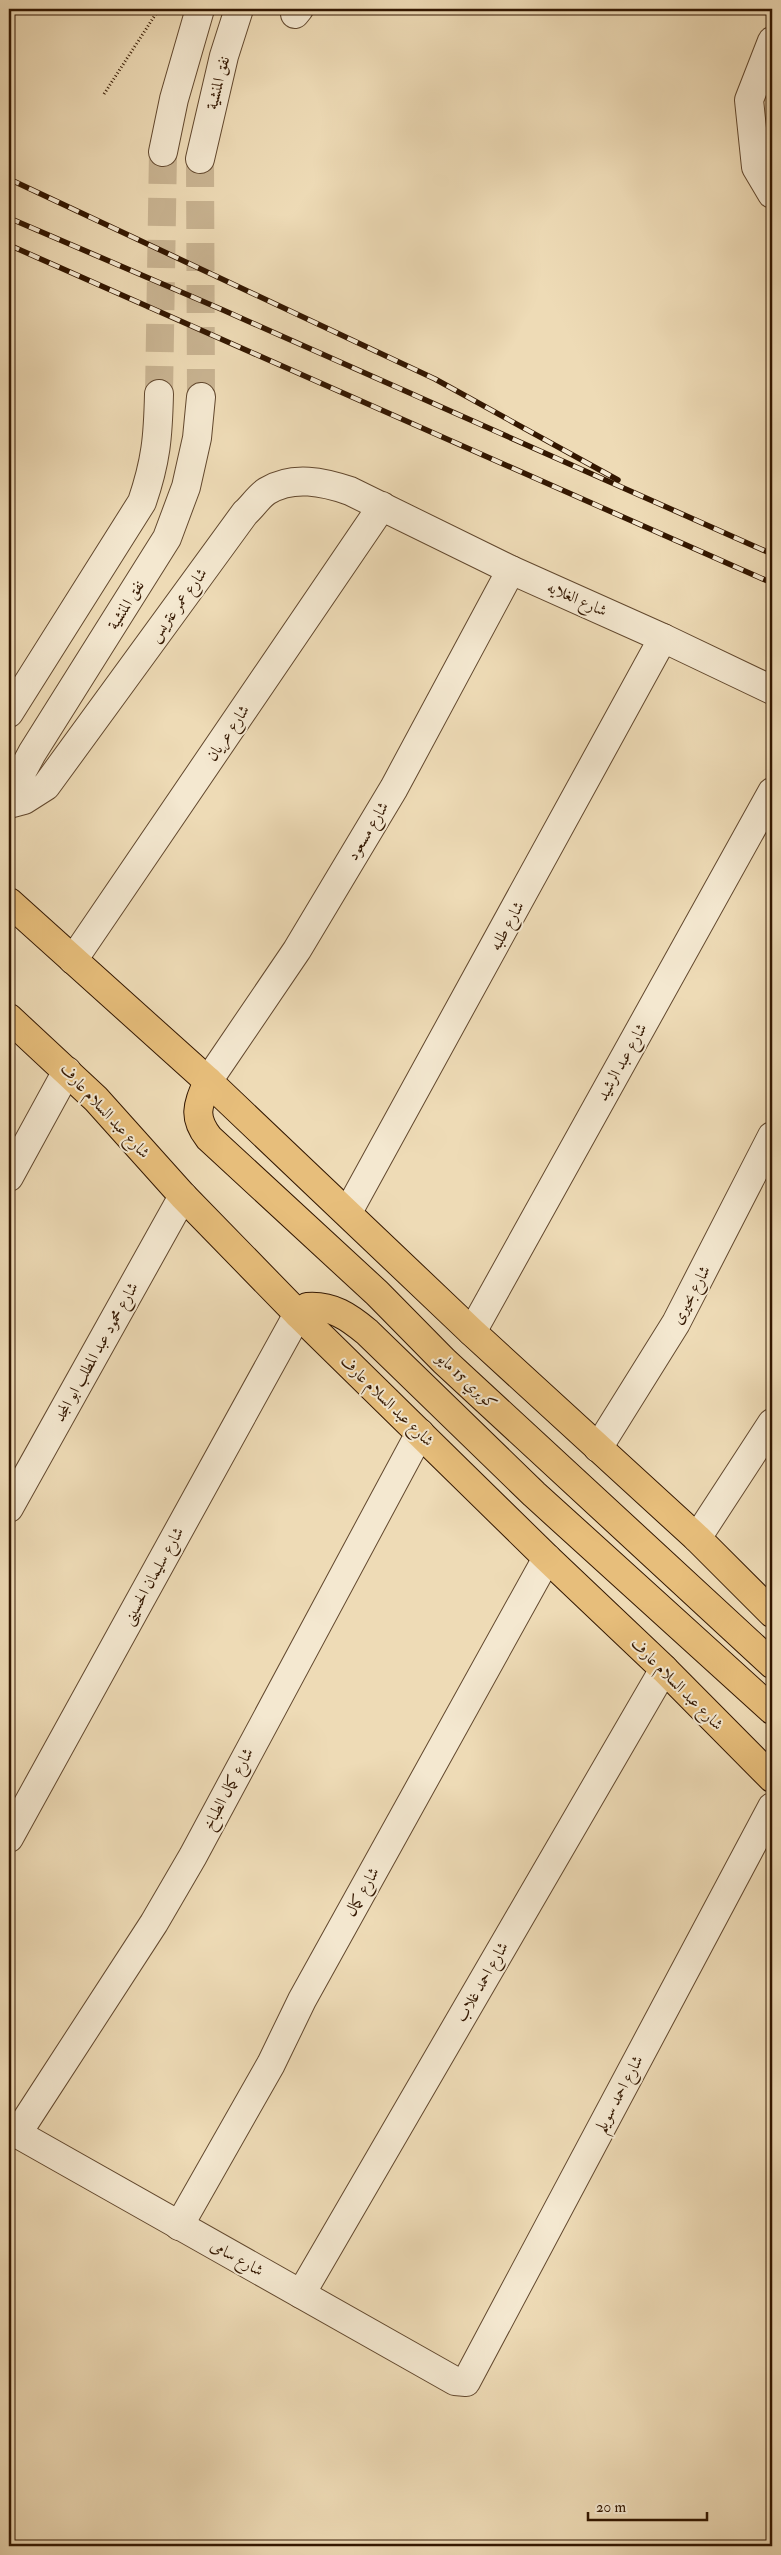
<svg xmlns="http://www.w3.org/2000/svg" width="781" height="2555" viewBox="0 0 781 2555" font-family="'IM FELL Double Pica',Amiri,serif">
	<rect width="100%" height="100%" fill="#eedbb6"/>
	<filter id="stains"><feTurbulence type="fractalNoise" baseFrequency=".004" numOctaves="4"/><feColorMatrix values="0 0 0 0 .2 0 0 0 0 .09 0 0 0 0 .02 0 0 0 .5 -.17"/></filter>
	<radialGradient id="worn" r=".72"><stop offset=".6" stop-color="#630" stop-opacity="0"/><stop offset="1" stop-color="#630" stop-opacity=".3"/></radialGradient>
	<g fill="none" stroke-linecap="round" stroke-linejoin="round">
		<g stroke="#c9b492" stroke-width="28" stroke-dasharray="28 14" stroke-linecap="butt">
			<path d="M 200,159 L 201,397"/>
			<path d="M 159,394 L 163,152"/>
		</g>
		<defs>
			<g id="minor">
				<path d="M 295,14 L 299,9"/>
				<path d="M 772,41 L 749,100 L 756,167 L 772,194"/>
				<path d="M 163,152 L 174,99 L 200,9"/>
				<path d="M 200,159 L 224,56 L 239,9"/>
				<path d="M 9,713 L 142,502 C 156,461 158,437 159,394"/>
				<path d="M 9,796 L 32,753 L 167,538 L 186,487 L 197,438 L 201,397"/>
				<path d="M 9,804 L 24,800 L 46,786 L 245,513 C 252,507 259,496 267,491 C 293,475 324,482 350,491 L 511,570 L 663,638 L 772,690"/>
				<path d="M 73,960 L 382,506"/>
				<path d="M 208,1081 L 297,950 L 394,788 L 511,570"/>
				<path d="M 9,1177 L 67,1071"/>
				<path d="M 348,1212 L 663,638"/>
				<path d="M 472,1332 L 772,792"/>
				<path d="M 598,1448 L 676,1323 L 772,1136"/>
				<path d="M 9,1508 L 183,1196"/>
				<path d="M 697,1538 L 772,1423"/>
				<path d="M 9,1838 L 298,1314"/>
				<path d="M 9,2129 L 455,2381 L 466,2382 L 772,1807"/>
				<path d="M 17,2134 L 154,1923 L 193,1856 L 420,1433"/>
				<path d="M 179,2226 L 271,2064 L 302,2000 L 547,1558"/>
				<path d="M 301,2294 L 664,1669"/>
			</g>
			<g id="major">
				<path d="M 9,902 L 208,1081 L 472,1332 L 697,1538 L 772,1613"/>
				<path d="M 9,1018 L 96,1099 L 183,1196 L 298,1314 L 547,1558 L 664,1669 L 772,1778"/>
				<path d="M 208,1081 C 198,1105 192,1116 209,1138 L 377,1293 L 444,1361 L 772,1664"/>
				<path d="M 298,1314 L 307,1307 C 332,1305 349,1317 367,1332 L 534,1494 L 772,1710"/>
			</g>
		</defs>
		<use href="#minor" stroke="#62482e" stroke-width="30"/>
		<use href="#major" stroke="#331701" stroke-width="30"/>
		<path stroke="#331701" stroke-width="3" stroke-dasharray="1 2.5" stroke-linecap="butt" d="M 104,94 L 159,9"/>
		<use href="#minor" stroke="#f4e8d0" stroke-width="28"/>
		<use href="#major" stroke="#e7be7b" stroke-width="28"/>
		<defs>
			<g id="rail">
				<path d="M 9,179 L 435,379 L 618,480"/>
				<path d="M 9,218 L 223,310 L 772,554"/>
				<path d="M 9,245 L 772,583"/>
			</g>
		</defs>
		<use href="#rail" stroke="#331701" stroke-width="5.5"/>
		<use href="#rail" stroke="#f4e8d0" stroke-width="4" stroke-dasharray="11" stroke-linecap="butt"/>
	</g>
	<g text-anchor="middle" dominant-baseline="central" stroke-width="4" stroke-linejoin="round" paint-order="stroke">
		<g font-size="16" fill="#331701" stroke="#f4e8d0">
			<text transform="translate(218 83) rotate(-76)">نفق المنشية</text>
			<text transform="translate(577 599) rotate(24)">شارع الغلايه</text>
			<text transform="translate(126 605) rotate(-58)">نفق المنشية</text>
			<text transform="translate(178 605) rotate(-54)">شارع عمر عتريس</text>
			<text transform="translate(228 733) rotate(-56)">شارع عريان</text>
			<text transform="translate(368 831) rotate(-59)">شارع مسعود</text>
			<text transform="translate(507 926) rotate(-61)">شارع طلبه</text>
			<text transform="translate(622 1062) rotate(-61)">شارع عبد الرشيد</text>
			<text transform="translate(105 1111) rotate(47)">شارع عبد السلام عارف</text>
			<text transform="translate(691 1295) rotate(-62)">شارع بحيرى</text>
			<text transform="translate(96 1352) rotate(-61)">شارع محمود عبد المطلب ابو المجد</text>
			<text transform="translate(467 1381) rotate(43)">كوبري 15 مايو</text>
			<text transform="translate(387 1401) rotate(44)">شارع عبد السلام عارف</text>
			<text transform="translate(153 1576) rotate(-61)">شارع سليمان الحسينى</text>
			<text transform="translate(677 1684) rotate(45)">شارع عبد السلام عارف</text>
			<text transform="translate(228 1789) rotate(-62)">شارع كمال الطباخ</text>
			<text transform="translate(362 1892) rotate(-61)">شارع كمال</text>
			<text transform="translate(482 1982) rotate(-60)">شارع احمد غلاب</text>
			<text transform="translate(619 2094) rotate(-62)">شارع احمد سويلم</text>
			<text transform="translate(237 2258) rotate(29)">شارع سامى</text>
		</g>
	</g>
	<rect width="781" height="2555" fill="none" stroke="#eedbb6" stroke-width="30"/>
	<rect x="10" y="10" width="761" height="2535" fill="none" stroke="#331701" stroke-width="2.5"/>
	<rect x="15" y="15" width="751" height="2525" fill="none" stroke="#331701"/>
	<path d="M588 2512v8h119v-8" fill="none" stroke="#331701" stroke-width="2.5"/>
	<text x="596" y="2512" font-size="15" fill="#331701" stroke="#f4e8d0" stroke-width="4" paint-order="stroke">20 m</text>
	<rect width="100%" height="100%" filter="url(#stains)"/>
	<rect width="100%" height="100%" fill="url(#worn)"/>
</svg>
